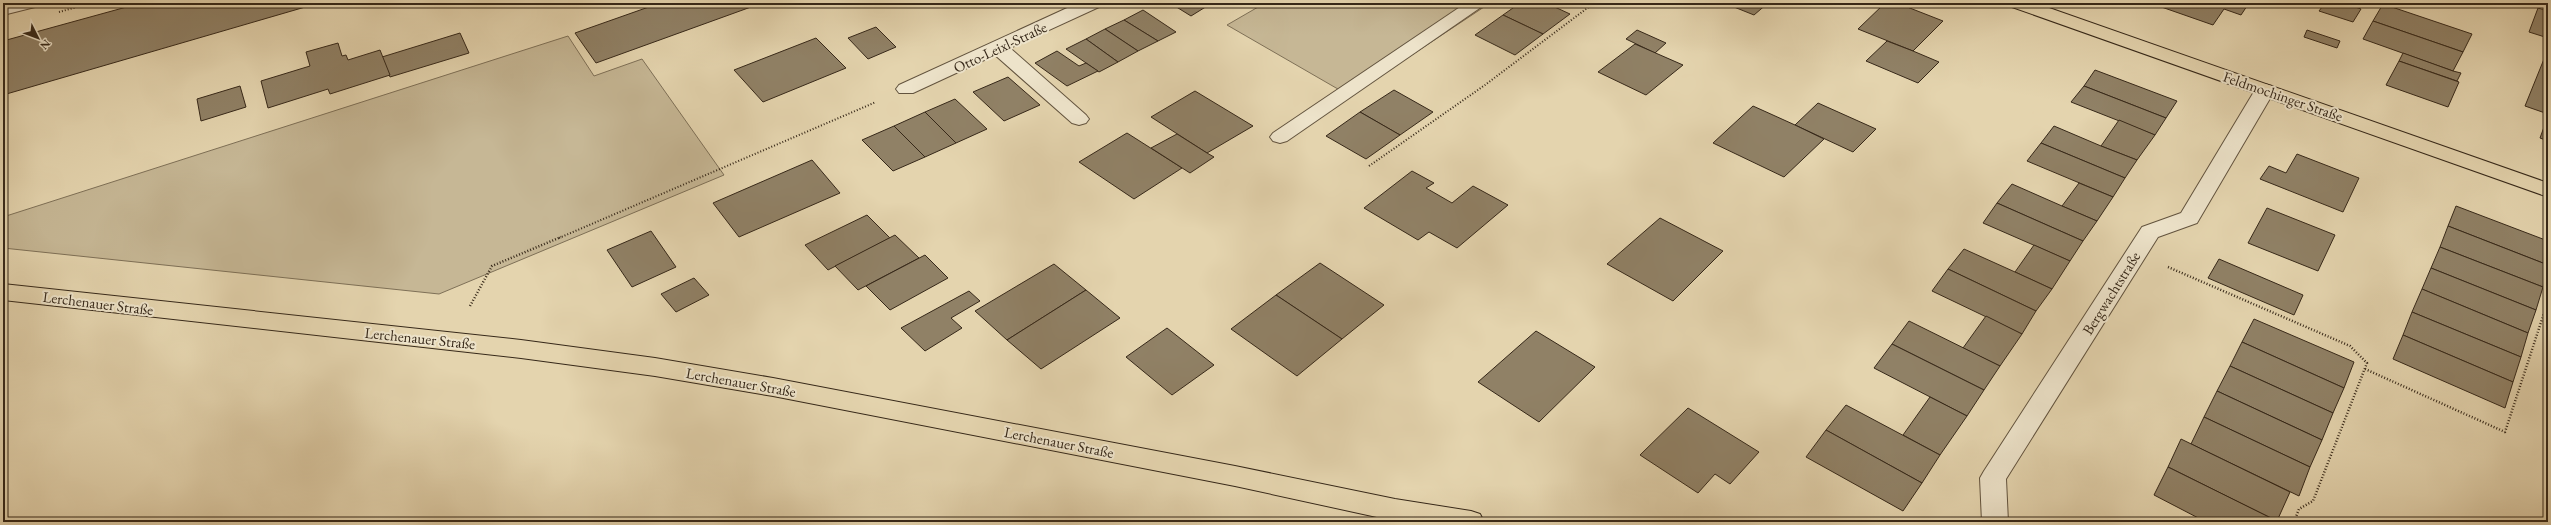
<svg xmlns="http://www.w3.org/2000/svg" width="2551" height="525" viewBox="0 0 2551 525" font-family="'EB Garamond',serif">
	<rect width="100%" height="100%" fill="#e4d4ae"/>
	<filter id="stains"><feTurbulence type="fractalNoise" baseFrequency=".005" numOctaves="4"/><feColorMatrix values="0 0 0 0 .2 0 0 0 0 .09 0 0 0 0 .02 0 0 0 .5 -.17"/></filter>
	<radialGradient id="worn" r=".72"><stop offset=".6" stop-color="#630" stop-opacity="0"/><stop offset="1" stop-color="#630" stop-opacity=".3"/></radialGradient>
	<g fill="#c6b795" stroke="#7e7057">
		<path d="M 1265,3 L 1490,3 L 1350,96 L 1227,25 Z"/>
		<path d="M 568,36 L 594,76 L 642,59 L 724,175 L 439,294 L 3,248 L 3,217 Z"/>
	</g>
	<g fill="#908166" stroke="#362819">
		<path d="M 141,3 L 319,3 L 3,95 L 3,41 Z"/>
		<path d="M 660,3 L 762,3 L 596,63 L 575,33 Z"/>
		<path d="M 1170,3 L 1212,3 L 1191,16 Z"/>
		<path d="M 1520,3 L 1546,3 L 1570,14 L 1543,34 L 1503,15 Z"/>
		<path d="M 1739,3 L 1768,3 L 1754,15 L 1734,7 Z"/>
		<path d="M 1885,3 L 1897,3 L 1943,21 L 1913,51 L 1858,29 Z"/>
		<path d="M 2150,3 L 2249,3 L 2241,15 L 2224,9 L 2213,25 Z"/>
		<path d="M 2325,3 L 2344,3 L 2361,9 L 2353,22 L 2319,11 Z"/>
		<path d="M 2383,4 L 2472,34 L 2463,52 L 2373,21 Z"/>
		<path d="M 2538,8 L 2548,11 L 2548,38 L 2529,32 Z"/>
		<path d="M 1143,10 L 1176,32 L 1158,41 L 1124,20 Z"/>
		<path d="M 1503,15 L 1543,34 L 1515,55 L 1475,35 Z"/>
		<path d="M 1124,20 L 1158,41 L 1138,51 L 1105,29 Z"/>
		<path d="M 2373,21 L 2463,52 L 2453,71 L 2363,39 Z"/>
		<path d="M 876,27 L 896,47 L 868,59 L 848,38 Z"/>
		<path d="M 1105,29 L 1138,51 L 1118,62 L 1086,39 Z"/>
		<path d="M 1637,30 L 1666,43 L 1655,53 L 1626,39 Z"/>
		<path d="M 2307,30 L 2340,41 L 2337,48 L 2304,37 Z"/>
		<path d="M 460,33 L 469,53 L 390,77 L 382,57 Z"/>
		<path d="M 816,38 L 846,68 L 763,102 L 734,70 Z"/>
		<path d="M 1086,39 L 1118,62 L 1099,72 L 1066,49 Z"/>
		<path d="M 1887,41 L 1913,51 L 1939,62 L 1918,83 L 1866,61 Z"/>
		<path d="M 338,43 L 342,56 L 346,55 L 348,60 L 380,50 L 390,75 L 330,94 L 328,89 L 268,108 L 261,81 L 310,66 L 306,52 Z"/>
		<path d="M 1635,44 L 1683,65 L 1646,95 L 1598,72 Z"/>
		<path d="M 1057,51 L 1079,66 L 1086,63 L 1098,71 L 1067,86 L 1035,63 Z"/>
		<path d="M 2403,53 L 2453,71 L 2461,73 L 2457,81 L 2399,61 Z"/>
		<path d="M 2544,59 L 2548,60 L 2548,114 L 2525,106 Z"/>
		<path d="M 2399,61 L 2459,82 L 2448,107 L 2386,85 Z"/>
		<path d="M 2095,70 L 2177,101 L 2166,118 L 2084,86 Z"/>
		<path d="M 1008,77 L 1040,105 L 1004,121 L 973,92 Z"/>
		<path d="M 240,86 L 246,107 L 201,121 L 197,99 Z"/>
		<path d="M 2084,86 L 2166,118 L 2155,135 L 2071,102 Z"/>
		<path d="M 1394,90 L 1433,112 L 1400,135 L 1360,112 Z"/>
		<path d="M 1195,91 L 1253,126 L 1207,153 L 1151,117 Z"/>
		<path d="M 955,99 L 987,129 L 956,143 L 925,112 Z"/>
		<path d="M 1818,103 L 1876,129 L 1853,152 L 1795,125 Z"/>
		<path d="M 1753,106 L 1795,125 L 1824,139 L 1784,177 L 1713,143 Z"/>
		<path d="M 925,112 L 956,143 L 925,157 L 894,126 Z"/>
		<path d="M 1360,112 L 1400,135 L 1366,159 L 1326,136 Z"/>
		<path d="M 2548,116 L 2548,141 L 2540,138 Z"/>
		<path d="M 2119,120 L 2155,135 L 2137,160 L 2101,146 Z"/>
		<path d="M 894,126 L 925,157 L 893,171 L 862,140 Z"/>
		<path d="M 2054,126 L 2101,146 L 2137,160 L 2125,178 L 2041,143 Z"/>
		<path d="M 1127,133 L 1182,168 L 1134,199 L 1079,162 Z"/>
		<path d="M 1177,134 L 1207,153 L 1214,157 L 1190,173 L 1151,148 Z"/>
		<path d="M 2041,143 L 2125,178 L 2113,197 L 2027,161 Z"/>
		<path d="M 2297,154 L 2359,178 L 2343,212 L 2260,179 L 2269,166 L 2286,173 Z"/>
		<path d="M 812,160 L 840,193 L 739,237 L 713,203 Z"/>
		<path d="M 1412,171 L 1434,183 L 1426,188 L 1452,203 L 1473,186 L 1508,205 L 1457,248 L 1429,232 L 1418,240 L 1364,208 Z"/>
		<path d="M 2079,183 L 2113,197 L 2097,221 L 2062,206 Z"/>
		<path d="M 2012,184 L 2062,206 L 2097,221 L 2083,241 L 1997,203 Z"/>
		<path d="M 1997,203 L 2083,241 L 2070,261 L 1983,223 Z"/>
		<path d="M 2456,206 L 2548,241 L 2548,265 L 2448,226 Z"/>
		<path d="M 2267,208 L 2335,235 L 2318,271 L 2248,243 Z"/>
		<path d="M 867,215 L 890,238 L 828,270 L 805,245 Z"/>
		<path d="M 1660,218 L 1723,251 L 1673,301 L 1607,264 Z"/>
		<path d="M 2448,226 L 2548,265 L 2543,287 L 2440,247 Z"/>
		<path d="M 651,231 L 676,267 L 632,287 L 607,250 Z"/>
		<path d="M 895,235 L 919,258 L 858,290 L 835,266 Z"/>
		<path d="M 2034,245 L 2070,261 L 2052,289 L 2015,272 Z"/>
		<path d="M 2440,247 L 2543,287 L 2536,310 L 2431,268 Z"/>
		<path d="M 1964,249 L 2015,272 L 2052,289 L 2036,311 L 1948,269 Z"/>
		<path d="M 925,255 L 948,278 L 890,310 L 866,286 Z"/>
		<path d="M 2219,259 L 2303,295 L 2294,315 L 2208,278 Z"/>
		<path d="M 1320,263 L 1384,305 L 1342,339 L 1276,295 Z"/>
		<path d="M 1054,264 L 1086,290 L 1007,340 L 975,311 Z"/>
		<path d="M 2431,268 L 2536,310 L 2528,333 L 2422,289 Z"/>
		<path d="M 1948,269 L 2036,311 L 2022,334 L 1932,291 Z"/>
		<path d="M 694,278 L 709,295 L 676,312 L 661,294 Z"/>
		<path d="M 2422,289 L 2528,333 L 2521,357 L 2412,312 Z"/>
		<path d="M 1086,290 L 1120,318 L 1041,369 L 1007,340 Z"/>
		<path d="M 969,291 L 980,301 L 951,318 L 962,328 L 925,351 L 901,328 Z"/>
		<path d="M 1276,295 L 1342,339 L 1297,376 L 1231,329 Z"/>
		<path d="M 2412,312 L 2521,357 L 2513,382 L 2403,335 Z"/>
		<path d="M 1986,316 L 2022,334 L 2000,366 L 1963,348 Z"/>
		<path d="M 2254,319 L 2354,362 L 2344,388 L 2242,342 Z"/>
		<path d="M 1909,321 L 2000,366 L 1984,390 L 1892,344 Z"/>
		<path d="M 1167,328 L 1214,365 L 1172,395 L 1126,357 Z"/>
		<path d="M 1536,331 L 1595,367 L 1539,422 L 1478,382 Z"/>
		<path d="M 2403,335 L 2513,382 L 2505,408 L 2393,359 Z"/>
		<path d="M 2242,342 L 2344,388 L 2333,413 L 2230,366 Z"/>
		<path d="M 1892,344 L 1984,390 L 1967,416 L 1874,368 Z"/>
		<path d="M 2230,366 L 2333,413 L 2322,440 L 2217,391 Z"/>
		<path d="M 2217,391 L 2322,440 L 2310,467 L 2204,417 Z"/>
		<path d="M 1930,397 L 1967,416 L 1940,455 L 1903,435 Z"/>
		<path d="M 1846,405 L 1940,455 L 1922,483 L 1826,430 Z"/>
		<path d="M 1688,408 L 1759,452 L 1730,484 L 1715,474 L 1698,493 L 1640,455 Z"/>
		<path d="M 2204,417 L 2310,467 L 2299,496 L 2191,444 Z"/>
		<path d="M 1826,430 L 1922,483 L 1903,511 L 1806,457 Z"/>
		<path d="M 2181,439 L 2290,492 L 2277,521 L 2168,467 Z"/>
		<path d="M 2168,467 L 2277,521 L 2277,522 L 2206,522 L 2154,495 Z"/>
	</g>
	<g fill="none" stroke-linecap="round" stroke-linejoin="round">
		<defs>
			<g id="minor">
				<path d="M 9,3 L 38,3 L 35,7 L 3,15 L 3,4 Z"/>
				<path d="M 1078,3 L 1102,3 L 1099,7 L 1010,48 L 1086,115 L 1089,119 L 1086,123 L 1079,125 L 1072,123 L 995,55 L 913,93 L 899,93 L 896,89 L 899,85 Z"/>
				<path d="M 1466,3 L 1487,3 L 1287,141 L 1280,143 L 1273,141 L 1270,137 L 1273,133 Z"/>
				<path d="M 2265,84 L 2272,86 L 2275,90 L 2197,223 L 2158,237 L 2006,479 L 2008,522 L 1982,522 L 1980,478 L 1984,471 L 2142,227 L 2181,213 L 2255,90 L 2258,86 Z"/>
			</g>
			<g id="major">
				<path d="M 2009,3 L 2035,3 L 2548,183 L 2548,197 L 2012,7 Z"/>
				<path d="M 3,284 L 521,340 L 655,358 L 773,378 L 1235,466 L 1395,499 L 1471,511 L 1480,514 L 1484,522 L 1395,521 L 1235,486 L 773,396 L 655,376 L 521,358 L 3,300 Z"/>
			</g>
		</defs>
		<use href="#minor" stroke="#62533e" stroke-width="2"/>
		<use href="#major" stroke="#362819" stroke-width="2"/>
		<g stroke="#362819" stroke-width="2" stroke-dasharray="1 2" stroke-linecap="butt">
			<path d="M 59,12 L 91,3"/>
			<path d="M 1369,166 L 1485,85 L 1594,3"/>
			<path d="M 559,238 L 876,102"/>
		</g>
		<g stroke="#362819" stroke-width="2.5" stroke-dasharray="1 2" stroke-linecap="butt">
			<path d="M 2168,267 L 2350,346 L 2367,363 L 2313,501 L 2299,509 L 2294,522"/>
			<path d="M 470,306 L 492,266 L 561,237"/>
			<path d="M 2365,369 L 2505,432 L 2548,301"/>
		</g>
		<use href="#minor" fill="#ede3ca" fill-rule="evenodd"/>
		<use href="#major" fill="#e4d4ae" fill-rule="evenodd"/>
	</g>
	<g text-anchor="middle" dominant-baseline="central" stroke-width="4" stroke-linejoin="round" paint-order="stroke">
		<g font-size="15" fill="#362819" stroke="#ede3ca">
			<text transform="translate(1000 47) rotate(-25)">Otto-Leixl-Straße</text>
			<text transform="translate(2283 96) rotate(19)">Feldmochinger Straße</text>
			<text transform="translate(2111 293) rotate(-58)">Bergwachtstraße</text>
			<text transform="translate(98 303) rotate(7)">Lerchenauer Straße</text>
			<text transform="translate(420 338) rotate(6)">Lerchenauer Straße</text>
			<text transform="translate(741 382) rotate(10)">Lerchenauer Straße</text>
			<text transform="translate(1059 442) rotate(11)">Lerchenauer Straße</text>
		</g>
	</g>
	<rect width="2551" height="525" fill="none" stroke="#e4d4ae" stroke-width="16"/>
	<rect x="4" y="4" width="2543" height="517" fill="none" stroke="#362819" stroke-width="2"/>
	<rect x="8" y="8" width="2535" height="509" fill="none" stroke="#362819"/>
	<g transform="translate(38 38) rotate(132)" stroke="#ede3ca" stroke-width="3" paint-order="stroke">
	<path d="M0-3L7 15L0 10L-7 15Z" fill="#362819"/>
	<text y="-6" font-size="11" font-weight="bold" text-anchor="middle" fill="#362819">N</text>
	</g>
	<rect width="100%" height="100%" filter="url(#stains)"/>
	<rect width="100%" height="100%" fill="url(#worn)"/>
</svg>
